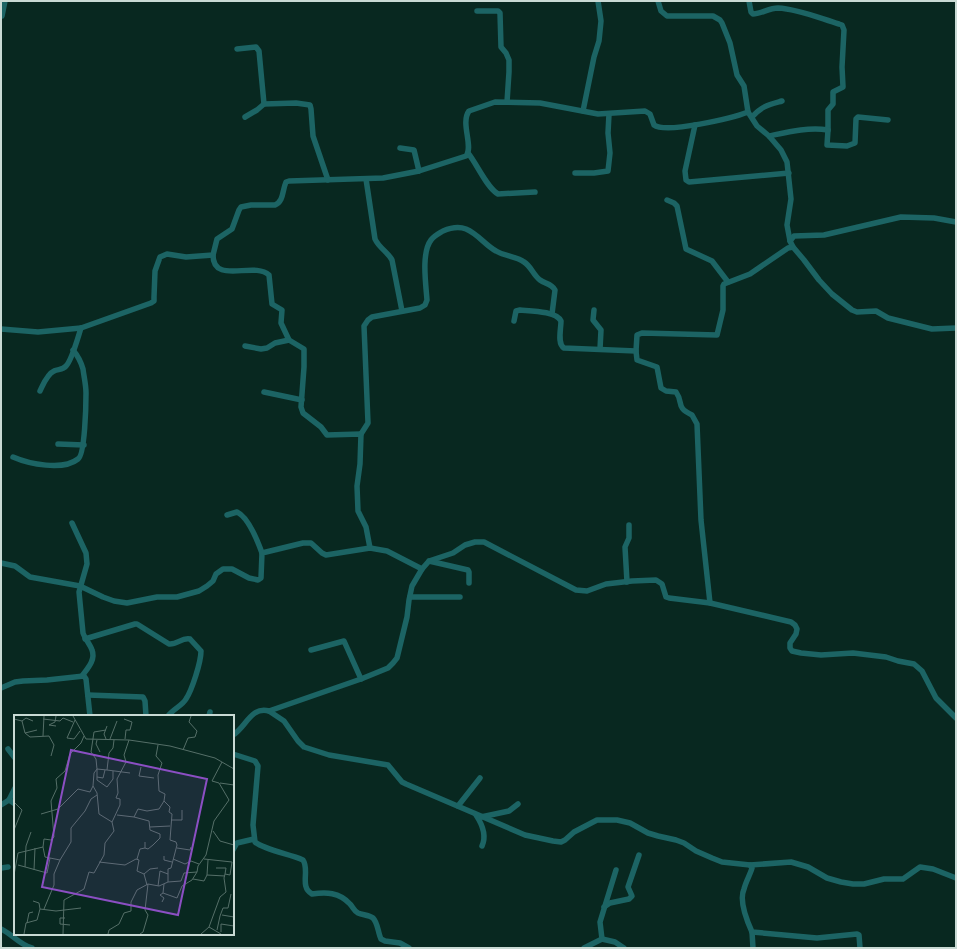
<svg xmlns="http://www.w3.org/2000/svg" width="957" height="949" viewBox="0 0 957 949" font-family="'Zilla Slab',serif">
	<rect width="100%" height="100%" fill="#082820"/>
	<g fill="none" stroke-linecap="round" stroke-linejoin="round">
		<g stroke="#1c6464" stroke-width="5.5">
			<path d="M 658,1 L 661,11 L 667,16 L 713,16 L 720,20 L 722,23 L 730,43 L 737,75 L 744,86 L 748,112"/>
			<path d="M 749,1 L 751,12 L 753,14 C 761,14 769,8 778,8 C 798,9 819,18 839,24 L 842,25 L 844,30 L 842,67 L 843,87 L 833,92 L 833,104 L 828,110 L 828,130 C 808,127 788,132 769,136"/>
			<path d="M 477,11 L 498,11 L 500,13 L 501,47 L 506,53 L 509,60 L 509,72 L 507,102"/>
			<path d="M 2,16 L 5,1"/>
			<path d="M 237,49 L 256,47 L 259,51 L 264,104"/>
			<path d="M 583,111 L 594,57 L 599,41 L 601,21 L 598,1"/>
			<path d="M 245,117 L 257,110 L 264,104 L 296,103 L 310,105 L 311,109 L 313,136 L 328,180"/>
			<path d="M 752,117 C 762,106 768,105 782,101"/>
			<path d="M 695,125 L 685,171 L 686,180 L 689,182 L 789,173"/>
			<path d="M 828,130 L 827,145 L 847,146 L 855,143 L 856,119 L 858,117 L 888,120"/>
			<path d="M 400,148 L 414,150 L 419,171"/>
			<path d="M 468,153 C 477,164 487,188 498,194 L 535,192"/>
			<path d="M 575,173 L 594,173 L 608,171 L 610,153 L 608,133 L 609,114"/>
			<path d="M 366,179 L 375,239 C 379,248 388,252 392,260 L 402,311"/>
			<path d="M 667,200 L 674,203 L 677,206 L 686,249 L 712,261 L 728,282"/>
			<path d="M 790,241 L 794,236 L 824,235 L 901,217 L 934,218 L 956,222"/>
			<path d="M 213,255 C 213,285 254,261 269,275 L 272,304 L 282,310 L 281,323 L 289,340 L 304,349 L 304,367 L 301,407 L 303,413 L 321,427 L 327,435 L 361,434 L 360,464 L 357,486 L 358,511 L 366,527 L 370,548"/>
			<path d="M 594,310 L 593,320 L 601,330 L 600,349"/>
			<path d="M 514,321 L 516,311 L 520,310 C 531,311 556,311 561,321 C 561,329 557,344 564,348 L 636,351"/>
			<path d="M 1,329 L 38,332 L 81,328 L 151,303 L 154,301 L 154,297 L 155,271 L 160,257 L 167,254 L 186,257 L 213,255 L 217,239 L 232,229 L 239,210 L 241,207 L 251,205 L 275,205 C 284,201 282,191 286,182 L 289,181 L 383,178 L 419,171 L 466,156 C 474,147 460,123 469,111 L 495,102 L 540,103 L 598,114 L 645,111 L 650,114 L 654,125 C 666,134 733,118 748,112 L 757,126 L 769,136 L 781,150 L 787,162 L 791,199 L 787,225 L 790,241 L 793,247 L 804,260 L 819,280 L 832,294 L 852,310 L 857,312 L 876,311 L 888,318 L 932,329 L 956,328"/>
			<path d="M 245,346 L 261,349 L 267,348 L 275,343 L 289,340"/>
			<path d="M 40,391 C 43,385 47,374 54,371 C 58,369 63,370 66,366 C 72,360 78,337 81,328"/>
			<path d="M 264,392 L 302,400"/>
			<path d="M 361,434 L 368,423 L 364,326 L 368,320 L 372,317 L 420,308 L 425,305 L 427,300 C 426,285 421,253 431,240 C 434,236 438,234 443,231 C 450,228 458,226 466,229 C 478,234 485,245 496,251 C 504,256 516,256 524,262 C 531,266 533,275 540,280 C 545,284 551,283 555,290 L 552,314"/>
			<path d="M 58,444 L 84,445"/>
			<path d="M 13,457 C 29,464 63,471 78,459 C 85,455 86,404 86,393 C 86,385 84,377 83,369 C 81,362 78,356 73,350"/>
			<path d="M 227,515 L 237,512 C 248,517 258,542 262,553"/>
			<path d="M 72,523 L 86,553 L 87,564 L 79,592 L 83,633 C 85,639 90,644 92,650 C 96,660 87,669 82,676"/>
			<path d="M 429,561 L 468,570 L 469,572 L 469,583"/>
			<path d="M 1,563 L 15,566 L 30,577 L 80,586 L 103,597 L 114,601 L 127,603 L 157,597 L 177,597 L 199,591 L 207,586 L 213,581 L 216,574 L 223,569 L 232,569 L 249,578 L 258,580 L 261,578 L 262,553 L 303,543 L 311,543 L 322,553 L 326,555 L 370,548 L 387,551 L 422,569"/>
			<path d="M 627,582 L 625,547 L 629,538 L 629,525"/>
			<path d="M 410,597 L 460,597"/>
			<path d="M 710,603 L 701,520 L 697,424 L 692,415 C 675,407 684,403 676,392 L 666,391 L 661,388 L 657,367 L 637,360 L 636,351 L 637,335 L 642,333 L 717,335 L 723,310 L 723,286 L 724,284 L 750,274 L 788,248 L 793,247"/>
			<path d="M 85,639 L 135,624 L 137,624 L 169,644 C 177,645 182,637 190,639 L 201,651 C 201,662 192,690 186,699 C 182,706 173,709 168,716"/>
			<path d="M 311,650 L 344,641 L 361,679"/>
			<path d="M 1,688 L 15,682 L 23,681 L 47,680 L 84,676 L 86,679 L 90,716"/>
			<path d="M 88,695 L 143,697 L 145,701 L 146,716"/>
			<path d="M 269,711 L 284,721 L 298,741 L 304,747 L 329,755 L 388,765 L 402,782 L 406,784 L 525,835 L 553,841 L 561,842 L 565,840 L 574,832 L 597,820 L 617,820 L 630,823 L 648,833 L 658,836 L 676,840 L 684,843 L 696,851 L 712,858 L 722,862 L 750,865 L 752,868 C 750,875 746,881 744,889 C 739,900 747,921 752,932 L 817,938 L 857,934 L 859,935 L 860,948"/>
			<path d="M 209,716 L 210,712"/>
			<path d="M 233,735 C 246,727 251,706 269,711 L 361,679 L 388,668 L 393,663 L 397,658 L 407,617 L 409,600 L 412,586 L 422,569 L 429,561 L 453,553 L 465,545 L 475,542 L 484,542 L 576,590 L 587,591 L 606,584 L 632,581 L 656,580 L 662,584 L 666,597 L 669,598 L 710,603 L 791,622 L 795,625 L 797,629 L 796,634 L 790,643 L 790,648 L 792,651 L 801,653 L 821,655 L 853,653 L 886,657 L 898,661 L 914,664 L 922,671 L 936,698 L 956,718"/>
			<path d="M 8,749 L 15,758"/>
			<path d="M 233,754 L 255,761 L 258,766 L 253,825 L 255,842 C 265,850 289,854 303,860 C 310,870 299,887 312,894 C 326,892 339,892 350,904 C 353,907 354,911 358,913 C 363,915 369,915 373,918 C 378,923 378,933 381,939 L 385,941 L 400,943 L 409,948"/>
			<path d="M 9,800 L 15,804"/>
			<path d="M 1,805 L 9,800 L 15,788"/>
			<path d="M 458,806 L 480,778"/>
			<path d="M 476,815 C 482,824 487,835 482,846"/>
			<path d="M 481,817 L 509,811 L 518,804"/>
			<path d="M 233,850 L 237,843 L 254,839"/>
			<path d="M 750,865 L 791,862 L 808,867 L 827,878 L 841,882 L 853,884 L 864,884 L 884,879 L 903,879 L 920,867 L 933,869 L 956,878"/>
			<path d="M 1,868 L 8,867"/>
			<path d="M 604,907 L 610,903 L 629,899 L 632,896 L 628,887 L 639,855"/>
			<path d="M 1,929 C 12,934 20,945 32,948"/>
			<path d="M 752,932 L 753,948"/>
			<path d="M 602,939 L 600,922 L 616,870"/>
			<path d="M 584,948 L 602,939 L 615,942 L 624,948"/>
		</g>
	</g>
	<g transform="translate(14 715)">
		<rect width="220" height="220" fill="#082820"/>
		<path fill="none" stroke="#556f68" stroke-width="1" d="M 59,1 L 72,24 L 115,25 L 156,31 L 201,43 L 220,54M 0,4 L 8,6 L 11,18 L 16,22 L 35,21 L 40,30 L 37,41M 29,4 L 46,6 L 49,3 L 59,7M 110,4 L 118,7 L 116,15 L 112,15 L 111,24M 61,5 L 53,23 L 60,24 L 66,16M 8,6 L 12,3 L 19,6M 42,11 L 35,10 L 41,7 L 42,1M 11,18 L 23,15M 29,21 L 30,1M 92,24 L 90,19 L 93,11M 96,24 L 103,6M 83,25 L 82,29 L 86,37M 169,35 L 174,23 L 181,22 L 183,16 L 175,7 L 177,1M 127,52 L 125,61 L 140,63M 83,54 L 93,55 L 95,38 L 99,33 L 100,25M 83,54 L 83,65 L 93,72 L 99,64 L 99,56M 93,55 L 116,58M 83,62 L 89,63 L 91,55M 206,68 L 220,70M 0,87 L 8,95 L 0,115M 27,99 L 44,94 L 64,74 L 76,77 L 79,71M 103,100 L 120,102 L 124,94 L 133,96 L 145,94 L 150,86M 120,102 L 135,106 L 136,115 L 146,119 L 146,123 L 139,130 L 134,134 L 131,133M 157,105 L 168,105 L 168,95M 98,107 L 106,90 L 106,84 L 102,83 L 104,78 L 103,64 L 112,47 L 110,40 L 115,25M 136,112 L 156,111M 199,116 L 206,126 L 220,130M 29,132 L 31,142 L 36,143M 163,133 L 176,135 L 177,132M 150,141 L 150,145 L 158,147M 123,144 L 126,134 L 131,133 L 131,127M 159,144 L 171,149 L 177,146 L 185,149M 85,147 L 111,150 L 122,144 L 125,145 L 123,156 L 130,159 L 133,170M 4,150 L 33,158 L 36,143 L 46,145 L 57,127 L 57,113 L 71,96 L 77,84 L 83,80M 11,152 L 12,131 L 17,117M 202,153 L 212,153 L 211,159M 20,155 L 21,133M 130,159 L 136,154 L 144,153M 0,160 L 4,138 L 29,132 L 30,124 L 37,125 L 40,122 L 37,86 L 43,73 L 42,64 L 51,56 L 56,39 L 67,28 L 70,21M 193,160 L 194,145M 179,164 L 190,166 L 193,160 L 211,161M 154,167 L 167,166 L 170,158 L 183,157 L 184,151 L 192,140 L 200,106 L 215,85 L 205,68 L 198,66 L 208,47M 150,169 L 149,178 L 163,183 L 168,171 L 178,165 L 183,157M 144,171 L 146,156 L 154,159M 19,186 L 25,188 L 26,194M 148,187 L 150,183 L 146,180 L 149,178M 30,194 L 40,170 L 40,159 L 46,145M 208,200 L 220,202M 51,203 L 46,203 L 46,209 L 56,210M 13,208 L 15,198 L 19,197M 195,212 L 207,219M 203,215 L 206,201 L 209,193 L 214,193 L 217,179M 207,217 L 207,209 L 220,211M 10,219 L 12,208 L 23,205 L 26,194 L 42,196 L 67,193M 49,219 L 50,185 L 70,174 L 75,157 L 80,158 L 90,140 L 91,128 L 100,116 L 98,107 L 85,99 L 83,78 L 79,71 L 80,58 L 83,54 L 82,44 L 77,37 L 80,17 L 92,15M 94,219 L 95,215 L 105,209 L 110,198 L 117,196 L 117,187 L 123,175 L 134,169 L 145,171 L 154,167 L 154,154 L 157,153 L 163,130 L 162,127 L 156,125 L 158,99 L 155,97 L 156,92 L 150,86 L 151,79 L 145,76 L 144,60 L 148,48 L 142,41 L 144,30M 126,219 L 129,217 L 134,200 L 131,195 L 134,169M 187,219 L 195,212 L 206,182 L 212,177 L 210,163 L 211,159 L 216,160 L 218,147 L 190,144"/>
		<path fill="#8b4fc3" fill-opacity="0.15" stroke="#8b4fc3" stroke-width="2" d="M 57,35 L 193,64 L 164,200 L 28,172 Z"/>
		<rect width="220" height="220" fill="none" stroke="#c9dad4" stroke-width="2"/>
	</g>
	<rect width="957" height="949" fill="none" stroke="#c9dad4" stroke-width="4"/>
</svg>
